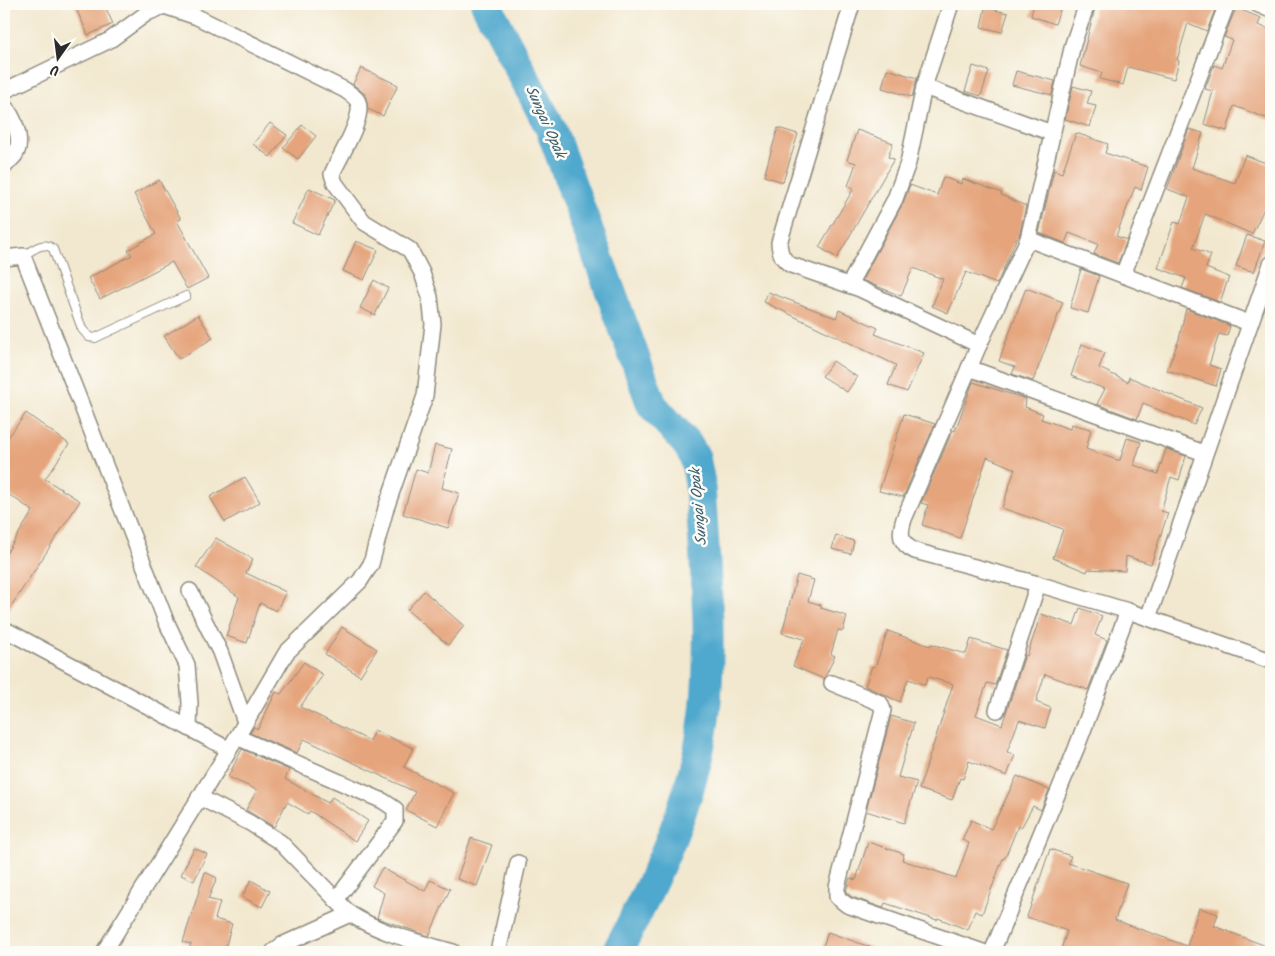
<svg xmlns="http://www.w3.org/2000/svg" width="1275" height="956" viewBox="0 0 1275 956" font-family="Kalam,sans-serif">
	<rect width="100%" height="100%" fill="#fdfcf7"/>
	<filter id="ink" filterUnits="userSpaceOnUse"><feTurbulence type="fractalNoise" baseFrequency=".02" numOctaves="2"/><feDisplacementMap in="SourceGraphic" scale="10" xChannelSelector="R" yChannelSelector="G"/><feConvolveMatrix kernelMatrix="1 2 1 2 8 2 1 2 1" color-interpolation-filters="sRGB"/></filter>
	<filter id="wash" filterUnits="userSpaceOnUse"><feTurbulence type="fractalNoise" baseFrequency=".0096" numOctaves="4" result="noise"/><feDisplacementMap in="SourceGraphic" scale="20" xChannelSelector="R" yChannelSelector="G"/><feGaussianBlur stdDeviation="1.12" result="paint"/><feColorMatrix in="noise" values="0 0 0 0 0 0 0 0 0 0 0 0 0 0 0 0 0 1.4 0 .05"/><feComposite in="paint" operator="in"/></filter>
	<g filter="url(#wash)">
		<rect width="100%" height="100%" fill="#f2e8cf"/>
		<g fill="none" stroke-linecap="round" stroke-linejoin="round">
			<path stroke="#50a8cd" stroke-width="31" d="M 486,4 L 551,129 L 652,405 L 687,444 L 695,457 L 700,483 C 704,558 713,636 705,711 C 696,796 656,878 617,952"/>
		</g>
		<g id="blocks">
			<g fill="#e5a47c">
				<path d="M 74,4 L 104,4 L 113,24 L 88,35 Z"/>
				<path d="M 1034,4 L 1062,4 L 1055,24 L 1031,16 Z"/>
				<path d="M 1096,4 L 1217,4 L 1207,31 L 1188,23 L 1177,60 L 1179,61 L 1174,79 L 1128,67 L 1123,85 L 1100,79 L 1102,73 L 1080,66 Z"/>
				<path d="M 985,8 L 1008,13 L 1002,32 L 981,27 Z"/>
				<path d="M 1236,8 L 1261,18 L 1258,25 L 1271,30 L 1271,120 L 1234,106 L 1227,131 L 1204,124 L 1213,91 L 1205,89 L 1214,65 L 1222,68 L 1232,40 L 1224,37 Z"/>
				<path d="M 973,66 L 989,71 L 981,96 L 965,91 Z"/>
				<path d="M 361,68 L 398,85 L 383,116 L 368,109 L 365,94 L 353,84 Z"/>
				<path d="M 887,69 L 917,78 L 912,97 L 882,88 Z"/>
				<path d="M 1016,71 L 1055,81 L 1052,95 L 1012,85 Z"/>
				<path d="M 1073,86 L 1091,91 L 1087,104 L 1096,106 L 1090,127 L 1065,119 Z"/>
				<path d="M 270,123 L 287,135 L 270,157 L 253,144 Z"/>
				<path d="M 302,125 L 316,136 L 298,159 L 283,148 Z"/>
				<path d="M 778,128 L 798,134 L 783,182 L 764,176 Z"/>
				<path d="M 1189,129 L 1203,133 L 1192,168 L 1235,183 L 1245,155 L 1271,165 L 1271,194 L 1252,234 L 1205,214 L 1193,248 L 1211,255 L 1206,268 L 1229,277 L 1220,302 L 1182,288 L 1186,278 L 1158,268 L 1174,222 L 1180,224 L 1189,197 L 1167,189 Z"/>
				<path d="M 857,130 L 893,143 L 888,157 L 894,159 L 837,258 L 819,247 L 854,188 L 848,186 L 856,163 L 847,160 Z"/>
				<path d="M 1076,133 L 1108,144 L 1105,153 L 1148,167 L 1141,190 L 1135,187 L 1116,236 L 1127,240 L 1118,263 L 1094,254 L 1098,244 L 1069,233 L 1065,243 L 1039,233 L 1054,170 L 1062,173 Z"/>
				<path d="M 943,177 L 961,184 L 963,179 L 1002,193 L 1001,195 L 1026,206 L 1019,236 L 1017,237 L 997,284 L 966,272 L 948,313 L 932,306 L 943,279 L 913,268 L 901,296 L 862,280 L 903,203 L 910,185 L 937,195 Z"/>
				<path d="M 159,180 L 181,219 L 177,221 L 208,278 L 187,289 L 172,262 L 100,299 L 88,278 L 132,255 L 128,250 L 156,234 L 134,194 Z"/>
				<path d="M 309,188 L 335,200 L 318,235 L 292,223 Z"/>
				<path d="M 1247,235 L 1265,241 L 1254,272 L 1236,266 Z"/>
				<path d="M 356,241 L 378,250 L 364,280 L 343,271 Z"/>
				<path d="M 1081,269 L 1099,276 L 1088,313 L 1070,308 Z"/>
				<path d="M 374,280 L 388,288 L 375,315 L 360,308 Z"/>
				<path d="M 1026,288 L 1063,302 L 1033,381 L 1012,374 L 1015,367 L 999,361 Z"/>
				<path d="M 768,292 L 836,318 L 839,310 L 878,328 L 875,334 L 924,353 L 907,392 L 888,385 L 896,365 L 764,302 Z"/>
				<path d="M 1186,309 L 1230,326 L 1227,336 L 1219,334 L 1209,365 L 1221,369 L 1216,386 L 1167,370 L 1179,339 Z"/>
				<path d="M 198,315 L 213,338 L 179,359 L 164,336 Z"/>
				<path d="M 1082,344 L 1105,353 L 1099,368 L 1128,382 L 1129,377 L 1202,408 L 1194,425 L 1143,403 L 1137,419 L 1097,404 L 1105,389 L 1071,376 Z"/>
				<path d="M 833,361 L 857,377 L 847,392 L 822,376 Z"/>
				<path d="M 973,382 L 1026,399 L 1025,407 L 1043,414 L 1041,419 L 1070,429 L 1071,424 L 1091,429 L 1086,449 L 1117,460 L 1120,460 L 1127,438 L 1141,442 L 1134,465 L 1158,474 L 1166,449 L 1186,456 L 1179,480 L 1171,477 L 1161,511 L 1168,513 L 1151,564 L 1126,556 L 1125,571 L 1088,569 L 1087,572 L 1053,558 L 1063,529 L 1002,508 L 1015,469 L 987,457 L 960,538 L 922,525 L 928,505 L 921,503 L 953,430 L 955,431 Z"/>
				<path d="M 26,413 L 69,444 L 45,479 L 80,501 L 4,617 L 4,557 L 33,511 L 4,491 L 4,443 Z"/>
				<path d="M 904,414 L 935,424 L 903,497 L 879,491 Z"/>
				<path d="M 435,445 L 452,449 L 442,488 L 459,493 L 448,528 L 403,514 L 416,469 L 428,473 Z"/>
				<path d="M 245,477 L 260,502 L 225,522 L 210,497 Z"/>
				<path d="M 836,535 L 854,541 L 851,554 L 832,549 Z"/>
				<path d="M 216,538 L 253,559 L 246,573 L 286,592 L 276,611 L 260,603 L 247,643 L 226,636 L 239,597 L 196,567 Z"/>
				<path d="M 797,575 L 814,580 L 808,601 L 821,605 L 821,608 L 847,616 L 843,631 L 838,630 L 831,654 L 835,656 L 824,679 L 793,666 L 804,639 L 782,633 Z"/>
				<path d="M 424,591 L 464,626 L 448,645 L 407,610 Z"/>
				<path d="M 1080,608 L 1102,616 L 1095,635 L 1107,640 L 1088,690 L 1045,674 L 1036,702 L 1051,708 L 1045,728 L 1019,720 L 1007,752 L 1015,755 L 1007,776 L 969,761 L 963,779 L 960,778 L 952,800 L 919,789 L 953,684 L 928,677 L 925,685 L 908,679 L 900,702 L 865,686 L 872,666 L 875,667 L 888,631 L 930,646 L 931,644 L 966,654 L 971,639 L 1007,650 L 995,685 L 987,683 L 976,715 L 1002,725 L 1025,655 L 1027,656 L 1041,614 L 1074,625 Z"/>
				<path d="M 342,627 L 377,649 L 360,676 L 325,654 Z"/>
				<path d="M 304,662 L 323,675 L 300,707 L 370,741 L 374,730 L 413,748 L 404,767 L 454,793 L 437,826 L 406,810 L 415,792 L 304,739 L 297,753 L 250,733 L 254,727 L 258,729 L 276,692 L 281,694 Z"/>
				<path d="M 891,716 L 914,723 L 898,777 L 917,782 L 904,823 L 866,811 Z"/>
				<path d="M 242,749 L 289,770 L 285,779 L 328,803 L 332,797 L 368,821 L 355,841 L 310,811 L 308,814 L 287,802 L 274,827 L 246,810 L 257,790 L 228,777 Z"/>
				<path d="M 1017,776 L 1049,790 L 1041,810 L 1033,806 L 1021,828 L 1018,826 L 1005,858 L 1003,858 L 982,914 L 975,911 L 968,930 L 938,918 L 937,920 L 885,903 L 883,908 L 852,897 L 846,892 L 850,878 L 856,880 L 868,842 L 904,854 L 902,860 L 956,878 L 969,843 L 962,840 L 971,820 L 991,829 Z"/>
				<path d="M 471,838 L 492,845 L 477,886 L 457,879 Z"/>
				<path d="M 194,848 L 207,854 L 194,881 L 181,875 Z"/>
				<path d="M 1050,849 L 1071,856 L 1068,863 L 1127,883 L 1115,920 L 1187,946 L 1199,908 L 1218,914 L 1214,926 L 1271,948 L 1271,952 L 1213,952 L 1200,947 L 1199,952 L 1060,952 L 1067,931 L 1027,917 Z"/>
				<path d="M 382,868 L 425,891 L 430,880 L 450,889 L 429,936 L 377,918 L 384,893 L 372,886 Z"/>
				<path d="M 205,872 L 217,878 L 208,899 L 220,902 L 215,919 L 232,924 L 224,952 L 188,952 L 191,944 L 183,942 Z"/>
				<path d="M 251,880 L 270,891 L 262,907 L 242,897 Z"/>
				<path d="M 828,932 L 878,950 L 878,952 L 821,952 Z"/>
			</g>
		</g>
	</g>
	<g filter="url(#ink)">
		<use href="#blocks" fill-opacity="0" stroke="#8e8a7d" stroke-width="1"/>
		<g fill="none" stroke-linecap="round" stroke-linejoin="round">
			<defs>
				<path id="lane" d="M 23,256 C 33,250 44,240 53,249 L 82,329 L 89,337 L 95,338 L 186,296"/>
				<g id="street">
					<path d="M 852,4 L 779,243 C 780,254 782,259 791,265 L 860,289 L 979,345"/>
					<path d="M 1087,4 L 1073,44 L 1028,239 L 979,345 L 904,519 C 899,535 900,544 915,551 L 1038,584 L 1128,611 L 1271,661"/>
					<path d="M 1257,4 L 1271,10"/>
					<path d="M 924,87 L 1052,133"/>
					<path d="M 4,91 L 110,40 L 147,13 L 164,6 L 197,17 L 345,90 C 349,93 355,97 357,100 C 367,115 338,159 332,174 L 335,183 L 364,222 L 410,250 L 422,273 L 430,297 L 433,324 L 425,396 L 386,508 L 371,564 L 360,581 L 286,653 L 237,737 L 104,952"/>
					<path d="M 4,106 C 14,116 24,141 15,155 C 12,159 7,163 4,167"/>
					<path d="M 1028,239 L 1249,323"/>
					<path d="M 4,258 L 23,256 L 166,621 L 187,665 L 190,703 L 189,728"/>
					<path d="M 1123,275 L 1227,4"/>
					<path d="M 849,285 L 895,199 L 908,163 L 924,87 L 951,4"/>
					<path d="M 969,368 L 1204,453"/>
					<path d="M 190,591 L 220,652 L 245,722"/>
					<path d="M 1148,618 L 1271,264"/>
					<path d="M 4,629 L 228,749"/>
					<path d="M 832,683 L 880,703 L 883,710 L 837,887 L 837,897 L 847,905 L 983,952"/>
					<path d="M 997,710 L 1038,584"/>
					<path d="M 237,737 L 383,801 L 395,809 L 395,821 L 336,900"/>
					<path d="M 199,797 L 250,823 L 280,842 L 350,914 C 382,934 418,942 453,952"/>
					<path d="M 273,952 L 282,945 L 350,914"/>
					<path d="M 498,952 L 518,863"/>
					<path d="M 992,952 L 1076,749 L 1128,611"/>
				</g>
			</defs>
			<use href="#lane" stroke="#8e8a7d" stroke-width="10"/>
			<use href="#street" stroke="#8e8a7d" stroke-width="18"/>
			<use href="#lane" stroke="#fff" stroke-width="8"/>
			<use href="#street" stroke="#fff" stroke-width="15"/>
		</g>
	</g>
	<g text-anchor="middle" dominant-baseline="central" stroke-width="5" stroke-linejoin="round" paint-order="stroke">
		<g font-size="15" font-style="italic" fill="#3a5d6c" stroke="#fdfcf7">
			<text transform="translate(545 122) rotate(66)">Sungai Opak</text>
			<text transform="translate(699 507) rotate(-95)">Sungai Opak</text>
		</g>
	</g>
	<rect width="1275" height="956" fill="none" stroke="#fdfcf7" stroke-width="20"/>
	<g transform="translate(58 58) rotate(194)" stroke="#fdfcf7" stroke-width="4" paint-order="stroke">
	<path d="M0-4L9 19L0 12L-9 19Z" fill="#2b2b2b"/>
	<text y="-8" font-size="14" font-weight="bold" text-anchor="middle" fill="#2b2b2b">U</text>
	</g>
</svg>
